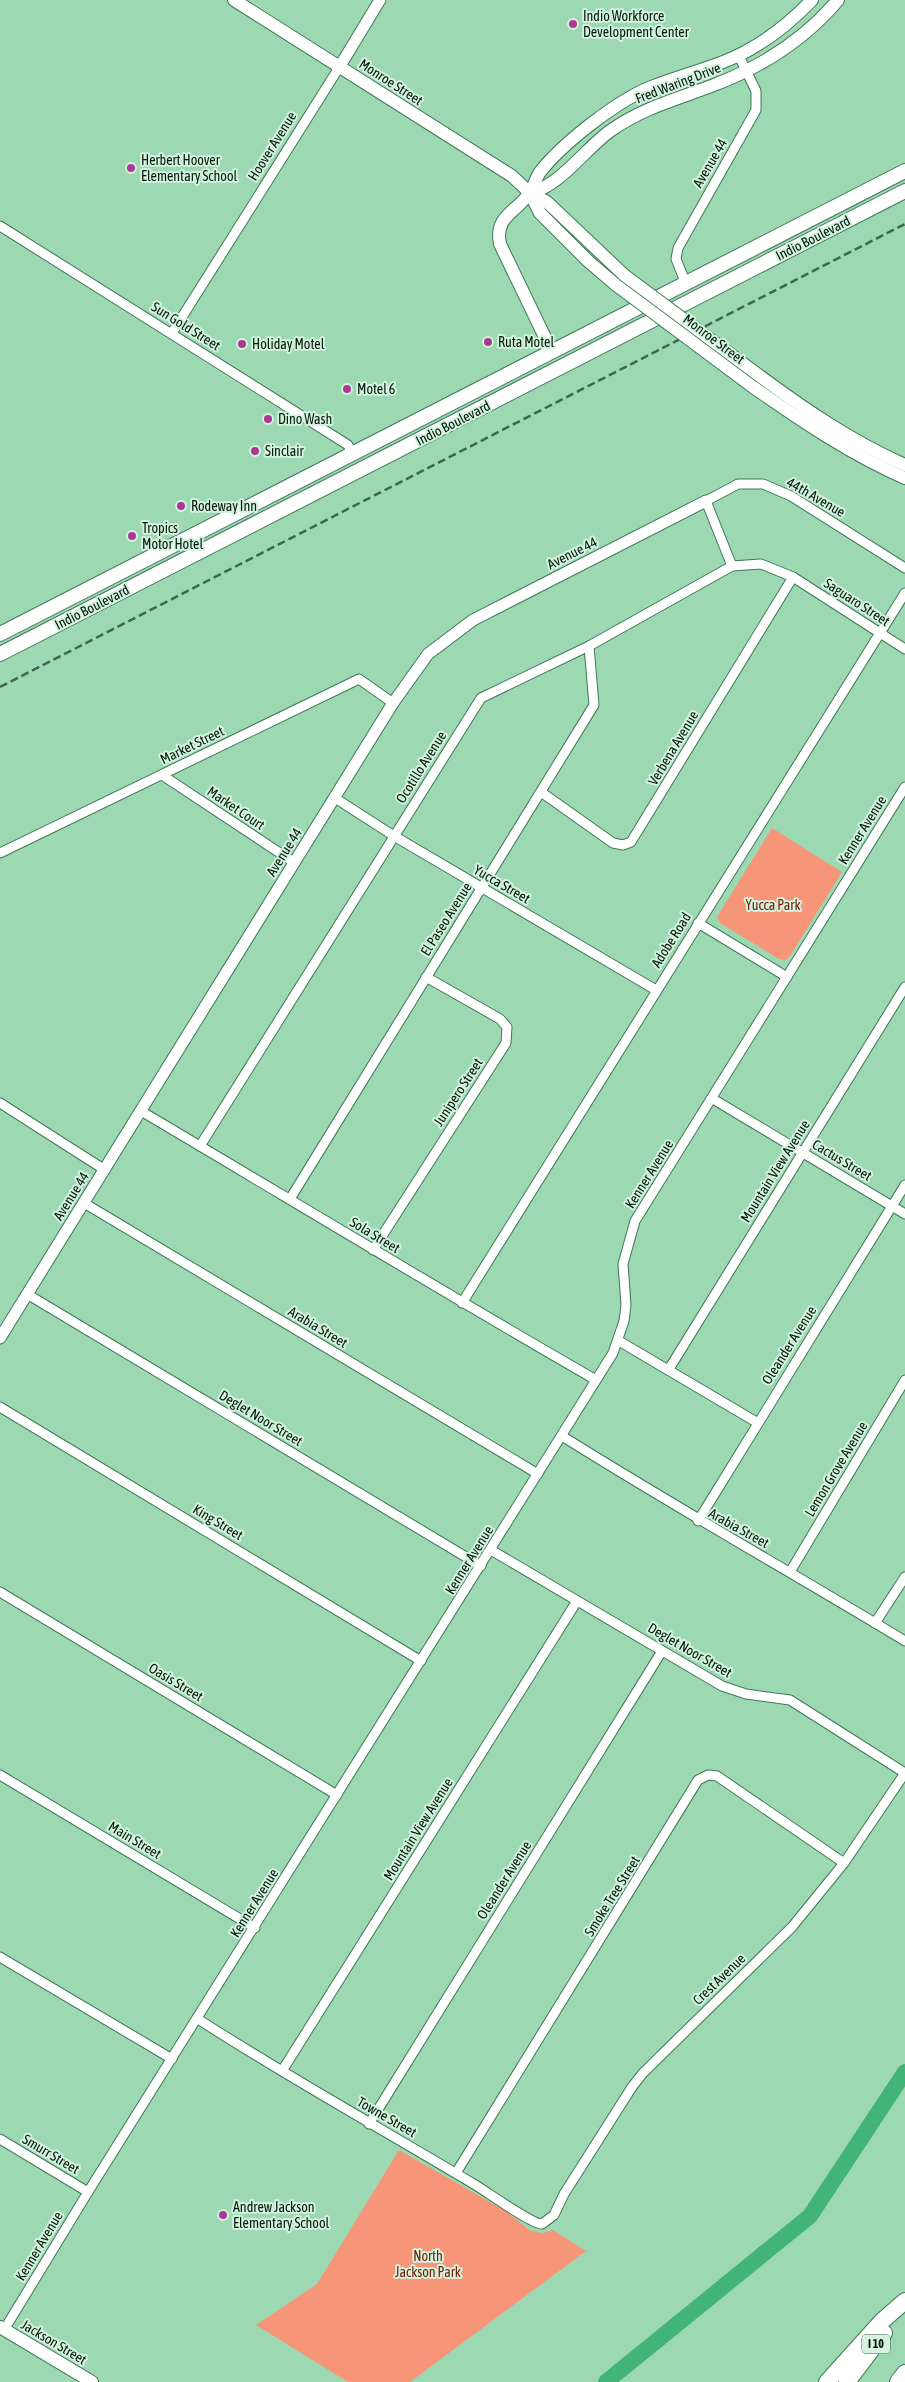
<svg xmlns="http://www.w3.org/2000/svg" width="905" height="2382" viewBox="0 0 905 2382" font-family="'Asap Condensed',sans-serif">
	<rect width="100%" height="100%" fill="#9cd9b3"/>
	<g fill="#f79579">
		<path d="M 772,828 L 842,872 L 790,956 L 785,960 L 779,959 L 720,923 L 717,917 Z"/>
		<path d="M 399,2150 L 506,2211 L 529,2230 L 542,2233 L 553,2230 L 586,2251 L 410,2382 L 348,2382 L 256,2325 L 317,2284 Z"/>
	</g>
	<g fill="none" stroke-linecap="round" stroke-linejoin="round">
		<path stroke="#43b478" stroke-width="16" d="M 606,2382 L 810,2216 L 905,2072"/>
		<defs>
			<g id="minor">
				<path d="M 0,226 L 348,445 L 352,454"/>
				<path d="M 686,284 L 676,259 L 678,248 L 756,110 L 756,91 L 739,56"/>
				<path d="M 172,333 L 340,66"/>
				<path d="M 732,566 L 706,501 L 738,484 L 763,484 L 791,496 L 905,568"/>
				<path d="M 162,775 L 295,863"/>
				<path d="M 541,792 L 613,843 L 623,845 L 631,842 L 793,577"/>
				<path d="M 335,798 L 394,836 L 656,990"/>
				<path d="M 0,853 L 359,679 L 393,703"/>
				<path d="M 698,923 L 787,977"/>
				<path d="M 713,1099 L 905,1214"/>
				<path d="M 0,1103 L 105,1170"/>
				<path d="M 141,1111 C 293,1201 443,1292 596,1380"/>
				<path d="M 200,1146 L 481,698 L 589,646 L 732,566 L 761,564 L 793,577 L 905,649"/>
				<path d="M 290,1199 L 594,705 L 589,646"/>
				<path d="M 84,1203 L 538,1474"/>
				<path d="M 373,1250 L 506,1043 L 507,1027 L 500,1019 L 426,977"/>
				<path d="M 27,1294 L 481,1566"/>
				<path d="M 462,1303 L 905,593"/>
				<path d="M 619,1341 L 758,1423"/>
				<path d="M 669,1369 L 905,987"/>
				<path d="M 0,1407 L 421,1661"/>
				<path d="M 562,1436 C 675,1507 791,1572 905,1641"/>
				<path d="M 698,1521 L 905,1185"/>
				<path d="M 491,1550 L 722,1686 L 746,1694 L 790,1700 L 905,1773"/>
				<path d="M 790,1572 L 905,1380"/>
				<path d="M 0,1592 L 337,1795"/>
				<path d="M 875,1623 L 905,1577"/>
				<path d="M 0,1775 L 255,1928"/>
				<path d="M 0,1957 L 172,2059"/>
				<path d="M 198,2019 C 289,2078 384,2130 477,2186 C 490,2194 532,2224 542,2224 L 554,2215 L 564,2194 L 632,2087 L 643,2073 L 792,1927 L 844,1863 L 905,1773"/>
				<path d="M 282,2071 L 577,1601"/>
				<path d="M 369,2124 L 662,1651"/>
				<path d="M 0,2139 L 88,2192"/>
				<path d="M 456,2173 L 698,1780 L 708,1775 L 717,1776 L 844,1863"/>
				<path d="M 4,2330 L 88,2192 L 613,1353 L 624,1321 L 626,1305 L 623,1264 L 635,1221 L 905,787"/>
			</g>
			<g id="tertiary">
				<path d="M 340,66 L 380,0"/>
				<path d="M 0,1338 L 393,703 L 428,654 L 473,620 L 706,501"/>
			</g>
			<g id="secondary">
				<path d="M 234,0 L 512,176 L 530,193 L 547,202 L 624,275"/>
				<path d="M 530,193 C 561,185 584,150 610,131 C 642,108 677,99 714,85 C 761,67 805,39 838,0"/>
				<path d="M 530,193 L 540,213 L 588,261 L 616,285"/>
				<path d="M 552,352 L 500,244 C 494,215 518,212 530,192 C 534,186 536,178 540,172 C 563,143 611,106 644,90 C 670,79 697,72 723,62 C 757,49 787,26 812,0"/>
				<path d="M 761,377 C 807,411 853,442 905,465"/>
				<path d="M 753,387 C 802,421 850,454 905,478"/>
				<path d="M 0,2327 L 92,2382"/>
			</g>
			<g id="primary">
				<path d="M 0,634 L 905,171"/>
				<path d="M 0,654 L 905,191"/>
			</g>
			<g id="motorway">
				<path d="M 827,2382 L 882,2321 L 905,2301"/>
				<path d="M 847,2382 L 884,2333"/>
				<path d="M 898,2382 L 905,2373"/>
			</g>
		</defs>
		<use href="#minor" stroke="#3e7856" stroke-width="11"/>
		<use href="#tertiary" stroke="#3e7856" stroke-width="13"/>
		<use href="#secondary" stroke="#3e7856" stroke-width="14"/>
		<use href="#primary" stroke="#3e7856" stroke-width="16"/>
		<use href="#motorway" stroke="#3e7856" stroke-width="18"/>
		<use href="#minor" stroke="#fff" stroke-width="9"/>
		<use href="#tertiary" stroke="#fff" stroke-width="11"/>
		<use href="#secondary" stroke="#fff" stroke-width="12"/>
		<use href="#primary" stroke="#fff" stroke-width="14"/>
		<use href="#motorway" stroke="#fff" stroke-width="16"/>
		<path stroke="#40664f" stroke-width="2.5" stroke-dasharray="8 4" stroke-linecap="butt" d="M 0,687 L 905,224"/>
		<defs>
			<g id="secondary-bridge">
				<path d="M 624,275 L 761,377"/>
				<path d="M 616,285 L 753,387"/>
			</g>
		</defs>
		<use href="#secondary-bridge" stroke="#3e7856" stroke-width="14" stroke-linecap="butt"/>
		<use href="#secondary-bridge" stroke="#fff" stroke-width="12"/>
	</g>
	<g fill="#aa3994" stroke="#d4f2de" stroke-width="2">
		<circle cx="573" cy="24" r="5"/>
		<circle cx="131" cy="168" r="5"/>
		<circle cx="488" cy="342" r="5"/>
		<circle cx="242" cy="344" r="5"/>
		<circle cx="347" cy="389" r="5"/>
		<circle cx="268" cy="419" r="5"/>
		<circle cx="255" cy="451" r="5"/>
		<circle cx="181" cy="506" r="5"/>
		<circle cx="132" cy="536" r="5"/>
		<circle cx="223" cy="2215" r="5"/>
	</g>
	<g text-anchor="middle" dominant-baseline="central" stroke-width="4" stroke-linejoin="round" paint-order="stroke">
		<rect fill="#d4f2de" stroke="#415a4b" stroke-width="1" x="862" y="2334.5" width="28" height="19" rx="4"/>
		<g font-size="12" font-weight="bold" fill="#02190c">
			<text x="876" y="2344">I 10</text>
		</g>
		<g font-size="14" fill="#02190c" stroke="#d4f2de" text-anchor="start">
			<text x="583" y="16">Indio Workforce<tspan x="583" dy="16">Development Center</tspan></text>
			<text x="141" y="160">Herbert Hoover<tspan x="141" dy="16">Elementary School</tspan></text>
			<text x="498" y="342">Ruta Motel</text>
			<text x="252" y="344">Holiday Motel</text>
			<text x="357" y="389">Motel 6</text>
			<text x="278" y="419">Dino Wash</text>
			<text x="265" y="451">Sinclair</text>
			<text x="191" y="506">Rodeway Inn</text>
			<text x="142" y="528">Tropics<tspan x="142" dy="16">Motor Hotel</tspan></text>
			<text x="233" y="2207">Andrew Jackson<tspan x="233" dy="16">Elementary School</tspan></text>
		</g>
		<g font-size="14" fill="#02190c" stroke="#d4f2de">
			<text transform="translate(391 82) rotate(33)">Monroe Street</text>
			<text transform="translate(678 83) rotate(-21)">Fred Waring Drive</text>
			<text transform="translate(272 146) rotate(-58)">Hoover Avenue</text>
			<text transform="translate(710 163) rotate(-60)">Avenue 44</text>
			<text transform="translate(813 238) rotate(-27)">Indio Boulevard</text>
			<text transform="translate(186 326) rotate(32)">Sun Gold Street</text>
			<text transform="translate(714 339) rotate(37)">Monroe Street</text>
			<text transform="translate(453 423) rotate(-27)">Indio Boulevard</text>
			<text transform="translate(816 497) rotate(30)">44th Avenue</text>
			<text transform="translate(572 553) rotate(-27)">Avenue 44</text>
			<text transform="translate(857 602) rotate(33)">Saguaro Street</text>
			<text transform="translate(92 607) rotate(-27)">Indio Boulevard</text>
			<text transform="translate(192 745) rotate(-26)">Market Street</text>
			<text transform="translate(673 748) rotate(-59)">Verbena Avenue</text>
			<text transform="translate(421 767) rotate(-58)">Ocotillo Avenue</text>
			<text transform="translate(236 808) rotate(34)">Market Court</text>
			<text transform="translate(862 830) rotate(-58)">Kenner Avenue</text>
			<text transform="translate(284 852) rotate(-58)">Avenue 44</text>
			<text transform="translate(502 884) rotate(30)">Yucca Street</text>
			<text transform="translate(446 919) rotate(-58)">El Paseo Avenue</text>
			<text transform="translate(671 940) rotate(-58)">Adobe Road</text>
			<text transform="translate(458 1092) rotate(-57)">Junipero Street</text>
			<text transform="translate(842 1160) rotate(31)">Cactus Street</text>
			<text transform="translate(775 1171) rotate(-58)">Mountain View Avenue</text>
			<text transform="translate(649 1174) rotate(-58)">Kenner Avenue</text>
			<text transform="translate(71 1196) rotate(-58)">Avenue 44</text>
			<text transform="translate(375 1235) rotate(31)">Sola Street</text>
			<text transform="translate(318 1327) rotate(31)">Arabia Street</text>
			<text transform="translate(789 1345) rotate(-58)">Oleander Avenue</text>
			<text transform="translate(261 1418) rotate(31)">Deglet Noor Street</text>
			<text transform="translate(836 1469) rotate(-59)">Lemon Grove Avenue</text>
			<text transform="translate(218 1522) rotate(31)">King Street</text>
			<text transform="translate(739 1528) rotate(29)">Arabia Street</text>
			<text transform="translate(469 1560) rotate(-58)">Kenner Avenue</text>
			<text transform="translate(690 1650) rotate(30)">Deglet Noor Street</text>
			<text transform="translate(176 1682) rotate(31)">Oasis Street</text>
			<text transform="translate(418 1829) rotate(-58)">Mountain View Avenue</text>
			<text transform="translate(135 1840) rotate(31)">Main Street</text>
			<text transform="translate(504 1880) rotate(-58)">Oleander Avenue</text>
			<text transform="translate(612 1896) rotate(-58)">Smoke Tree Street</text>
			<text transform="translate(254 1903) rotate(-58)">Kenner Avenue</text>
			<text transform="translate(719 1979) rotate(-44)">Crest Avenue</text>
			<text transform="translate(387 2117) rotate(30)">Towne Street</text>
			<text transform="translate(51 2154) rotate(31)">Smurr Street</text>
			<text transform="translate(39 2246) rotate(-59)">Kenner Avenue</text>
			<text transform="translate(54 2342) rotate(31)">Jackson Street</text>
		</g>
		<g font-size="14" fill="#742207" stroke="#d4f2de">
			<text x="773" y="905">Yucca Park</text>
			<text x="428" y="2256">North<tspan x="428" dy="16">Jackson Park</tspan></text>
		</g>
	</g>
</svg>
